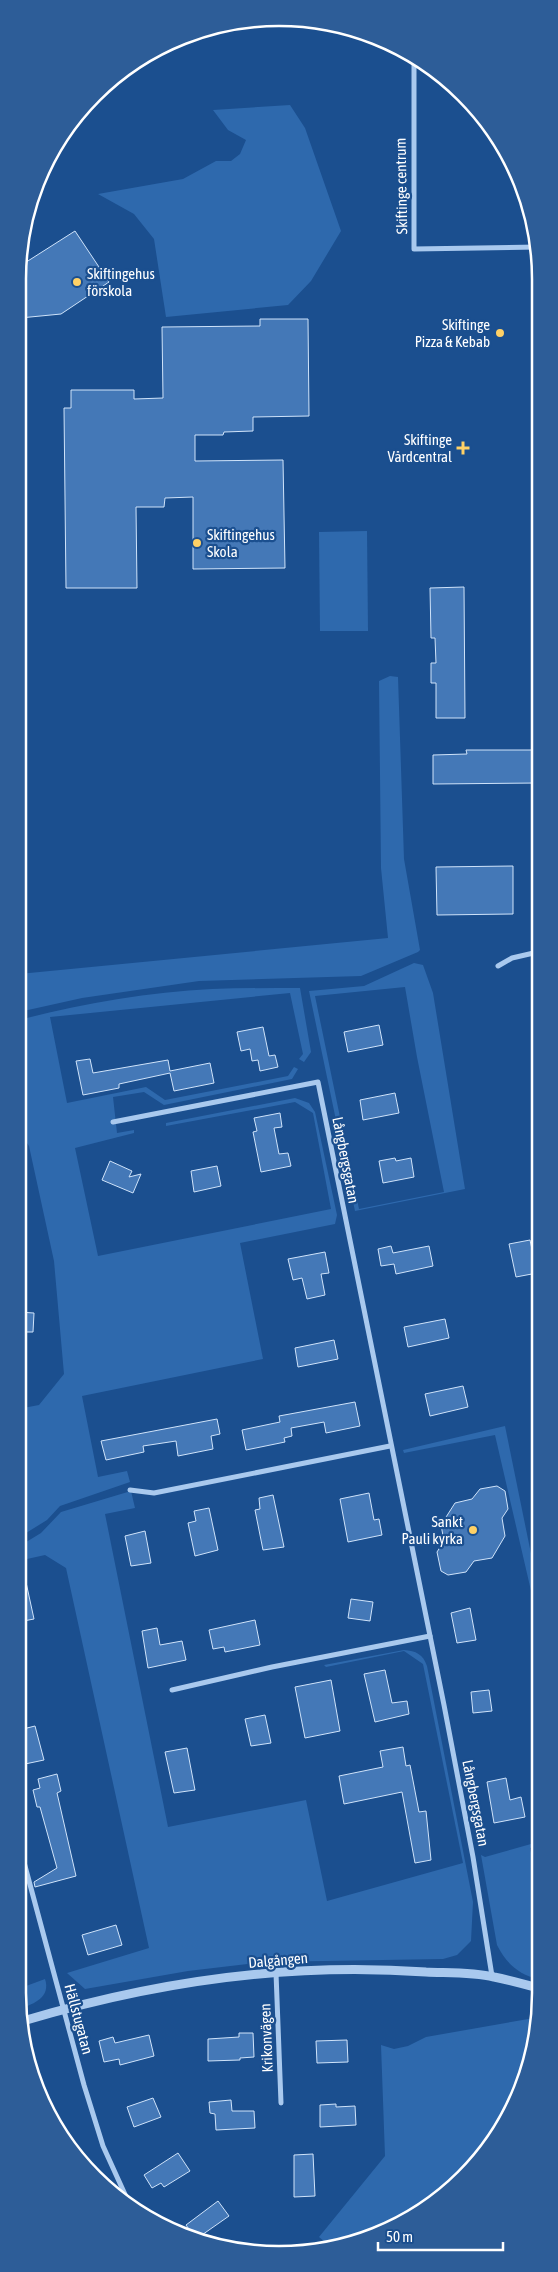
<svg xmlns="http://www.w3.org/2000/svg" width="558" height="2272" viewBox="0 0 558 2272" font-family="'Asap Condensed',sans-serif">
	<rect width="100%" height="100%" fill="#1b4f8f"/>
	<g fill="#2e69ad" fill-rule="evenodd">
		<path d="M 290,105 L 305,128 L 341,231 L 311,281 L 288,305 L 166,317 L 154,239 L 134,214 L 98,194 L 183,179 L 216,161 L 231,161 L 240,154 L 246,140 L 228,130 L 213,110 Z"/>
		<path d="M 367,531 L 368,631 L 320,631 L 319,532 Z"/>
		<path d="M 390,676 L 398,677 L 404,859 L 420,950 L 418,952 L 361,976 L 199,981 L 82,998 L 19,1012 L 19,974 L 388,938 L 381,868 L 379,681 Z"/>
		<path d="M 414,963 L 423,965 L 433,993 L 465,1189 L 355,1211 L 309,991 L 364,986 ZM 405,987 L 417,1057 L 444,1192 L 359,1209 L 315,996 Z"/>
		<path d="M 300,988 L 311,1052 L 304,1062 L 299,1059 L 303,1054 L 290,993 L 50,1017 L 67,1103 L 146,1087 L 165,1100 L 288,1076 L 294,1067 L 298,1069 L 292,1079 L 164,1105 L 144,1092 L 113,1097 L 117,1133 L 134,1130 L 134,1133 L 75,1148 L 98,1256 L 331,1209 L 313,1113 L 295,1102 L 166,1126 L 166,1123 L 295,1098 L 309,1103 L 315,1112 L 337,1215 L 335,1224 L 240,1243 L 263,1359 L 82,1396 L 98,1477 L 127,1471 L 130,1482 L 60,1506 L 47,1520 L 18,1538 L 18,1409 L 39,1405 L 64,1374 L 54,1261 L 29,1146 L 19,1131 L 19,1020 C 81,1004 147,992 212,989 C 241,988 270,988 300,988 Z"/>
		<path d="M 505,1426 L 538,1588 L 538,1621 L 495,1435 L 404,1453 L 403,1450 Z"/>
		<path d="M 131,1491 L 135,1508 L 105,1514 L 168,1827 L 306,1800 L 327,1901 L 463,1863 L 423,1664 L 404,1651 L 326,1667 L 324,1665 L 404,1650 C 416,1651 423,1654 427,1666 L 473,1902 L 471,1941 L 457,1955 L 443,1959 L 264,1962 L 188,1971 L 85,1989 L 67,1973 L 149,1948 L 66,1568 L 45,1555 L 18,1561 L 18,1547 L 41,1533 L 61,1512 Z"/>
		<path d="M 538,1842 L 538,1845 L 530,1848 L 531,1853 L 538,1851 L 538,1979 C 518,1974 506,1963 497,1945 L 481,1855 L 485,1857 Z"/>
		<path d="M 45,1979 C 51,1997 34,2004 21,2008 L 18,1989 Z"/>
		<path d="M 534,2018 L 538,2019 L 538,2027 L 506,2123 L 438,2200 L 347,2246 L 331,2247 L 319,2237 L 385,2156 L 381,2045 L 394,2049 L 408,2046 L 426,2037 Z"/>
	</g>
	<g fill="#4478b7" stroke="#cfe3fa">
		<path d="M 75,231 L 109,282 L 61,314 L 20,318 L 20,266 Z"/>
		<path d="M 260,319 L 308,319 L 309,416 L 253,417 L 253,431 L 224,432 L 223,435 L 195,435 L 195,461 L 283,460 L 285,568 L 193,569 L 193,497 L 165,498 L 164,507 L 136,507 L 137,588 L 66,588 L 64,408 L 71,408 L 71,390 L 134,390 L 134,399 L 163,398 L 162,327 L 260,326 Z"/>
		<path d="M 464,587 L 465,718 L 436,718 L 436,683 L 431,683 L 431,663 L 436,663 L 435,638 L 431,638 L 430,588 Z"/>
		<path d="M 466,750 L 538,750 L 538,783 L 433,784 L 433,755 L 467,754 Z"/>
		<path d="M 513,866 L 513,914 L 437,915 L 436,867 Z"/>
		<path d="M 379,1025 L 383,1045 L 348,1052 L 344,1032 Z"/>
		<path d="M 263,1027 L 269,1056 L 275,1055 L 278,1067 L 260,1071 L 258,1060 L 252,1061 L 250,1049 L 241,1051 L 237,1032 Z"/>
		<path d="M 90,1059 L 93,1073 L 168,1060 L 170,1071 L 210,1063 L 214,1083 L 174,1091 L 170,1073 L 119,1084 L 119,1088 L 83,1095 L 76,1061 Z"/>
		<path d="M 395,1093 L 399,1113 L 363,1120 L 360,1100 Z"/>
		<path d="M 280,1113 L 282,1127 L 274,1128 L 279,1154 L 288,1153 L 291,1166 L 261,1172 L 253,1132 L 257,1131 L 254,1118 Z"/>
		<path d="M 395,1158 L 396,1161 L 411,1158 L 414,1177 L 383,1183 L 379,1161 Z"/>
		<path d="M 110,1161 L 132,1171 L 129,1177 L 141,1174 L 133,1193 L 102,1180 Z"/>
		<path d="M 217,1166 L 221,1186 L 194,1192 L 191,1171 Z"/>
		<path d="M 530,1240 L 537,1273 L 516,1277 L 509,1244 Z"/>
		<path d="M 391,1246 L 393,1253 L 429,1246 L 433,1266 L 396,1274 L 394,1264 L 381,1266 L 378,1249 Z"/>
		<path d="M 325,1252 L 329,1273 L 321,1274 L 325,1295 L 307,1299 L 302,1278 L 293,1280 L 288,1259 Z"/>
		<path d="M 18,1312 L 34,1313 L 33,1332 L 18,1332 Z"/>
		<path d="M 445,1319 L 449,1338 L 408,1347 L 404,1327 Z"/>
		<path d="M 334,1340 L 338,1359 L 298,1367 L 295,1348 Z"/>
		<path d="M 463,1386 L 468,1407 L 430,1416 L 425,1394 Z"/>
		<path d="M 355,1402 L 360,1426 L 326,1433 L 324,1422 L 291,1428 L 292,1436 L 284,1438 L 285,1442 L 246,1450 L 242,1430 L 280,1422 L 279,1416 Z"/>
		<path d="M 217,1419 L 220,1434 L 211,1436 L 213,1449 L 178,1456 L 176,1441 L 143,1446 L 144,1452 L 106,1460 L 101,1441 Z"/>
		<path d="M 497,1486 L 505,1491 L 508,1509 L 502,1518 L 505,1536 L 492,1558 L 474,1561 L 466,1572 L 448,1575 L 441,1571 L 437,1552 L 444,1541 L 441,1525 L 455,1503 L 472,1499 L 480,1489 Z"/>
		<path d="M 369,1493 L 374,1520 L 379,1519 L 382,1535 L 348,1542 L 340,1499 Z"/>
		<path d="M 273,1495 L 284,1547 L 263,1550 L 255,1510 L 260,1509 L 259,1498 Z"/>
		<path d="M 209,1508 L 218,1550 L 195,1556 L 188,1523 L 196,1521 L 194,1511 Z"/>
		<path d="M 145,1531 L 151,1563 L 131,1566 L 125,1536 Z"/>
		<path d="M 18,1573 L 24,1573 L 34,1619 L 18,1622 Z"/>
		<path d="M 351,1599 L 373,1602 L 370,1621 L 348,1618 Z"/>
		<path d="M 470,1608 L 476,1640 L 457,1643 L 451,1613 Z"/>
		<path d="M 255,1620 L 260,1645 L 225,1652 L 224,1647 L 213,1649 L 209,1630 Z"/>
		<path d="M 157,1628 L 160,1645 L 182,1641 L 186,1660 L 148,1668 L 142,1631 Z"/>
		<path d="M 385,1670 L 392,1703 L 407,1701 L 409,1714 L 375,1722 L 364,1674 Z"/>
		<path d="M 331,1680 L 340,1731 L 305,1738 L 295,1687 Z"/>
		<path d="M 489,1690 L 492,1711 L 473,1713 L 471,1692 Z"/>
		<path d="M 265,1715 L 271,1743 L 251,1746 L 245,1719 Z"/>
		<path d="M 35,1726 L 44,1760 L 25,1764 L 19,1730 Z"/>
		<path d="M 403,1747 L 406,1766 L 410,1765 L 419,1812 L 426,1811 L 431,1860 L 415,1863 L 402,1792 L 344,1804 L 339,1776 L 383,1767 L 380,1751 Z"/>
		<path d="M 187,1748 L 195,1790 L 174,1793 L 165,1752 Z"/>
		<path d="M 57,1774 L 61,1791 L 57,1793 L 76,1876 L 35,1887 L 34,1882 L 57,1868 L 40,1807 L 37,1807 L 33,1790 L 40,1788 L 38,1779 Z"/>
		<path d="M 506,1778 L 510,1800 L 521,1797 L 525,1817 L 494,1823 L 487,1782 Z"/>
		<path d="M 116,1925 L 122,1945 L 88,1955 L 82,1935 Z"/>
		<path d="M 239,2033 L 253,2033 L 254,2057 L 240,2058 L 240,2060 L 208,2061 L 208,2039 L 239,2037 Z"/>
		<path d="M 149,2035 L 154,2056 L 120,2065 L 119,2059 L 104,2062 L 99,2041 L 113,2037 L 115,2043 Z"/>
		<path d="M 347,2040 L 348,2062 L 317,2063 L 316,2041 Z"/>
		<path d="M 153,2098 L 161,2117 L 134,2127 L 127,2107 Z"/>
		<path d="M 231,2100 L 232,2111 L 254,2111 L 255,2128 L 216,2130 L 215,2114 L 210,2113 L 209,2102 Z"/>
		<path d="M 336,2104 L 336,2107 L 355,2106 L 356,2125 L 320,2127 L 320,2105 Z"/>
		<path d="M 178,2153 L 190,2171 L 164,2187 L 161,2183 L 152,2188 L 144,2175 Z"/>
		<path d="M 313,2154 L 315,2196 L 294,2197 L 294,2155 Z"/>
		<path d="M 218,2201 L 229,2216 L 199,2237 L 193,2235 L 186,2225 Z"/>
	</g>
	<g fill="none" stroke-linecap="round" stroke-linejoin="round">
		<g stroke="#a9c9ee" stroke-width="5">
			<path d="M 414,58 L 414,249 L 538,247"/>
			<path d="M 498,966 L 512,958 L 538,952"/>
			<path d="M 113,1122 L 318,1082 L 444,1705 L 473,1857 L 492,1976"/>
			<path d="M 130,1490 L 154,1493 L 390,1446"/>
			<path d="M 172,1690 L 272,1667 L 430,1636"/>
			<path d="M 18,1840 L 84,2085 L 103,2146 L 128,2201"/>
			<path d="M 276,1973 L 281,2103"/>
		</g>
		<path stroke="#a9c9ee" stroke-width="9" d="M 23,2021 C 153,1982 291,1962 426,1972 C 448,1973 473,1972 494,1977 C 509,1980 524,1984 538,1988"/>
	</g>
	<g fill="#ffd166" stroke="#1b4f8f" stroke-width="2">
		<circle cx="77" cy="282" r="5"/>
		<circle cx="500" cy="333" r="5"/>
		<path d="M460.5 440.5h5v5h5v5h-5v5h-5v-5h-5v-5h5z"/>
		<circle cx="197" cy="543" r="5"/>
		<circle cx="473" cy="1530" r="5"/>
	</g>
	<g text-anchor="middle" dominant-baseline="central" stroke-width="4.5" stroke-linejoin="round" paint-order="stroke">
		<g font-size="15" fill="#fff" stroke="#1b4f8f">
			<text transform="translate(401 186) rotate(-91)">Skiftinge centrum</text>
			<text transform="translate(346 1160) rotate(79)">Långbergsgatan</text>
			<text transform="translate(476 1803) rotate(79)">Långbergsgatan</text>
			<text transform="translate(278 1960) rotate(-5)">Dalgången</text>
			<text transform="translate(79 2019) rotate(75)">Hällstugatan</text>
			<text transform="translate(266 2038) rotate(-92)">Krikonvägen</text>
		</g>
		<g font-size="15" fill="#fff" stroke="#1b4f8f" text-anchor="end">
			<text x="87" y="273" text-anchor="start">Skiftingehus<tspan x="87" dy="17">förskola</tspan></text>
			<text x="490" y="324">Skiftinge<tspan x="490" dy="17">Pizza &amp; Kebab</tspan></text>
			<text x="452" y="439">Skiftinge<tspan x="452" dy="17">Vårdcentral</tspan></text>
			<text x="207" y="534" text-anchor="start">Skiftingehus<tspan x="207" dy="17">Skola</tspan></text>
			<text x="463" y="1521">Sankt<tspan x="463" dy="17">Pauli kyrka</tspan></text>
		</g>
	</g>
	<path d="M0 0H558V2272H0ZM279 26H279A253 253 0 0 1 532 279V1993A253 253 0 0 1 279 2246H279A253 253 0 0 1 26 1993V279A253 253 0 0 1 279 26Z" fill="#2d5d98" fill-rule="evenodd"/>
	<path fill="none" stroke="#fff" stroke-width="2.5" d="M279 26H279A253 253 0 0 1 532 279V1993A253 253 0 0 1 279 2246H279A253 253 0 0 1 26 1993V279A253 253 0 0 1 279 26Z"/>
	<path d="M378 2242v8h125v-8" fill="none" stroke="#ffffff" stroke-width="2.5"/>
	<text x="386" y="2242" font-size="15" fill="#ffffff" stroke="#1b4f8f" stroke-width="4" paint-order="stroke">50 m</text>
</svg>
